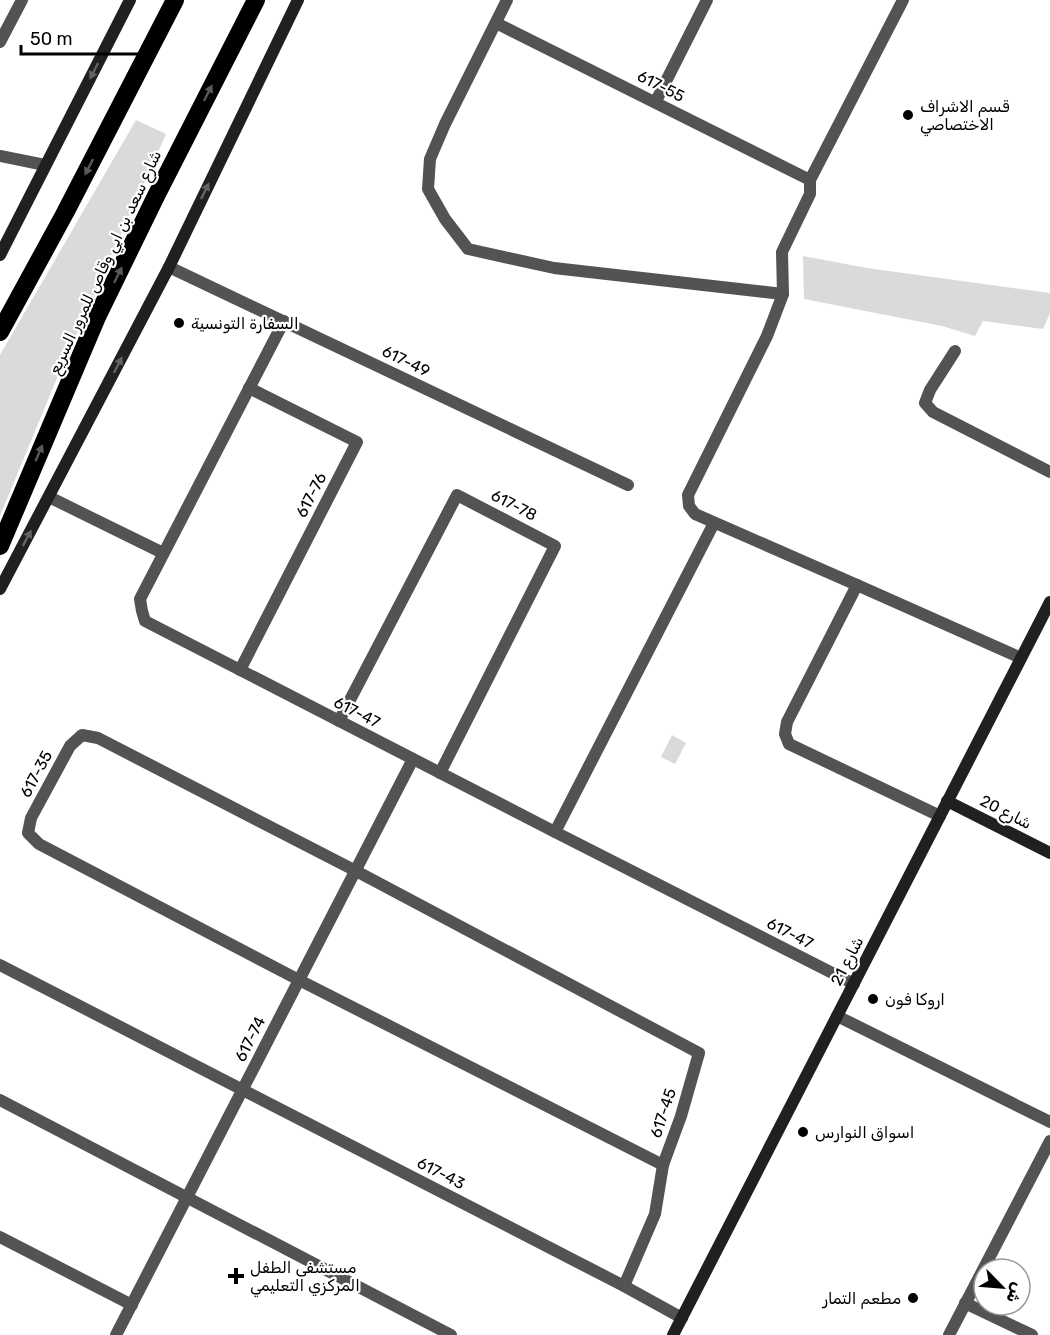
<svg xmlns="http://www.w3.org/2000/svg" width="1050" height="1335" viewBox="0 0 1050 1335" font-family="Rubik,'Noto Sans Arabic',sans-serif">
	<rect width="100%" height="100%" fill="#fff"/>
	<g fill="#dadada">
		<path d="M 136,120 L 166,134 L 57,378 L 0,516 L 0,355 Z"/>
		<path d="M 803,256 L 867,268 L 1050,293 L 1050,313 L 1043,329 L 983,321 L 975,336 L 942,326 L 804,299 Z"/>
		<path d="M 672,735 L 686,743 L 675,764 L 661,757 Z"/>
	</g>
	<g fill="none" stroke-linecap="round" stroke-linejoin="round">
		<g stroke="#535353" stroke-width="12">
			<path d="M 507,0 L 445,124 L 430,159 L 428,189 L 445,219 L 468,249 L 554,268 L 783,294"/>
			<path d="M 496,23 L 810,180"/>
			<path d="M 0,42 L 22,0"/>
			<path d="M 656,101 L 707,0"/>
			<path d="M 0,156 L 45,165"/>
			<path d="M 169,267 L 628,485"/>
			<path d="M 284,321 L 140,599 L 142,611 L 145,621 L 555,832 L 854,984"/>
			<path d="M 955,351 L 930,390 L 925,403 L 933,412 L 1050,472"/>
			<path d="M 49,497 L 163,553"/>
			<path d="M 857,585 L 695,514 L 689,506 L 688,495 L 767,336 L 783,294 L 782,252 L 810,194 L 810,180 L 903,0"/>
			<path d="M 240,670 L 357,442 L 249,388"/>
			<path d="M 339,721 L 457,495 L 555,546 L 440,773"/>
			<path d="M 82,735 L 98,738 L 356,871 L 699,1053 L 681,1116 L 663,1165 L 299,980 L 39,844 L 28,833 L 31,818 L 70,746 Z"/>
			<path d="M 940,816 L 789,744 L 785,734 L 787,722 L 857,585 L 1021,658"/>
			<path d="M 555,832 L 714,523"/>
			<path d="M 0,965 L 624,1286 L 655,1214 L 663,1165"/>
			<path d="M 837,1016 L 1050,1122"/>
			<path d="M 0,1100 L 451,1335"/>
			<path d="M 0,1237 L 132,1305"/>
			<path d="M 624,1286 L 682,1318"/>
			<path d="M 965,1303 L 1032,1335"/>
			<path d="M 116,1335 L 413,759"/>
			<path d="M 949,1335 L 1050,1141"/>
		</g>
		<g stroke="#202020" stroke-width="12">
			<path d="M 0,255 L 130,0"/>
			<path d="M 0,589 L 169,267 L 298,0"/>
			<path d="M 947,801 L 1050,853"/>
			<path d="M 673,1335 L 1050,602"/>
		</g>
		<g stroke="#000" stroke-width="18">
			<path d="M 0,332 L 65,213 L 175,0"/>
			<path d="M 0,546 L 97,317 L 156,196 L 256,0"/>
		</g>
	</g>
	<defs><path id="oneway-solid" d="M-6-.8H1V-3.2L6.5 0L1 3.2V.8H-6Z" transform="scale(1.5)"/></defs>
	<g fill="#636363">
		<use href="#oneway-solid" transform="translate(94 71) rotate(117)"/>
		<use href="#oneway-solid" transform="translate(205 191) rotate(-64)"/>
		<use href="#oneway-solid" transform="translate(118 365) rotate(-63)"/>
		<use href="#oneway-solid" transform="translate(27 538) rotate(-62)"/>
	</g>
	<g fill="#595959">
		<use href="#oneway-solid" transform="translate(208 93) rotate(-63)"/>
		<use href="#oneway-solid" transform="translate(89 167) rotate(117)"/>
		<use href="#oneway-solid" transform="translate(118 275) rotate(-64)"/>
		<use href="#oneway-solid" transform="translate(39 453) rotate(-67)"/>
	</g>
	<g fill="#000" stroke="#fff" stroke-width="2">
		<circle cx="908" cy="115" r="6"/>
		<circle cx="179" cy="323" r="6"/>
		<circle cx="873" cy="999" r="6"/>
		<circle cx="803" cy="1132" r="6"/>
		<path d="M233 1267h6v6h6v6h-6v6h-6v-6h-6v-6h6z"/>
		<circle cx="913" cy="1298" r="6"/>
	</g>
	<g text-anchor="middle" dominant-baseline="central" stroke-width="4.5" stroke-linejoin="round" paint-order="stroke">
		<g font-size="16" fill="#000" stroke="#fff">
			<text transform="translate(661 86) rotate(27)">617-55</text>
			<text transform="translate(105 262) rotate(-65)">شارع سعد بن ابي وقاص للمرور السريع</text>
			<text transform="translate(406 361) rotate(26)">617-49</text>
			<text transform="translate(311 495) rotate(-63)">617-76</text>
			<text transform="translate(514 505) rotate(27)">617-78</text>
			<text transform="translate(357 712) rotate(27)">617-47</text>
			<text transform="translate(36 774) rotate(-62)">617-35</text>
			<text transform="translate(1006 812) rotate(27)">شارع 20</text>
			<text transform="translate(790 933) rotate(27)">617-47</text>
			<text transform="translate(847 961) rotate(-63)">شارع 21</text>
			<text transform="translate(250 1039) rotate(-63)">617-74</text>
			<text transform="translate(663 1113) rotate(-72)">617-45</text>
			<text transform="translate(441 1173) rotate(27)">617-43</text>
		</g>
		<g font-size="16" fill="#000" stroke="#fff" text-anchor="start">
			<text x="920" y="106">قسم الاشراف<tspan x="920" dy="18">الاختصاصي</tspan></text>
			<text x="191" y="323">السفارة التونسية</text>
			<text x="885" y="999">اروكا فون</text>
			<text x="815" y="1132">اسواق النوارس</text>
			<text x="250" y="1267">مستشفى الطفل<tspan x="250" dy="18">المركزي التعليمي</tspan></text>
			<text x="901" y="1298" text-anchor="end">مطعم التمار</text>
		</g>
	</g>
	<g transform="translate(1002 1287) rotate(115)"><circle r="28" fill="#ffffff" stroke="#999999" stroke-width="1.5"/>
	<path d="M0-4.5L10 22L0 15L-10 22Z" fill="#000000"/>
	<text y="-9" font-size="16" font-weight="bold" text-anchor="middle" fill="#000000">ش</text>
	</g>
	<path d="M21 45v9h122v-9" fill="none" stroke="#000000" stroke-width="3"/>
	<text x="30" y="45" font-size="18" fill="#000000" stroke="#ffffff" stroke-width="4.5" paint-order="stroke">50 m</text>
</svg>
